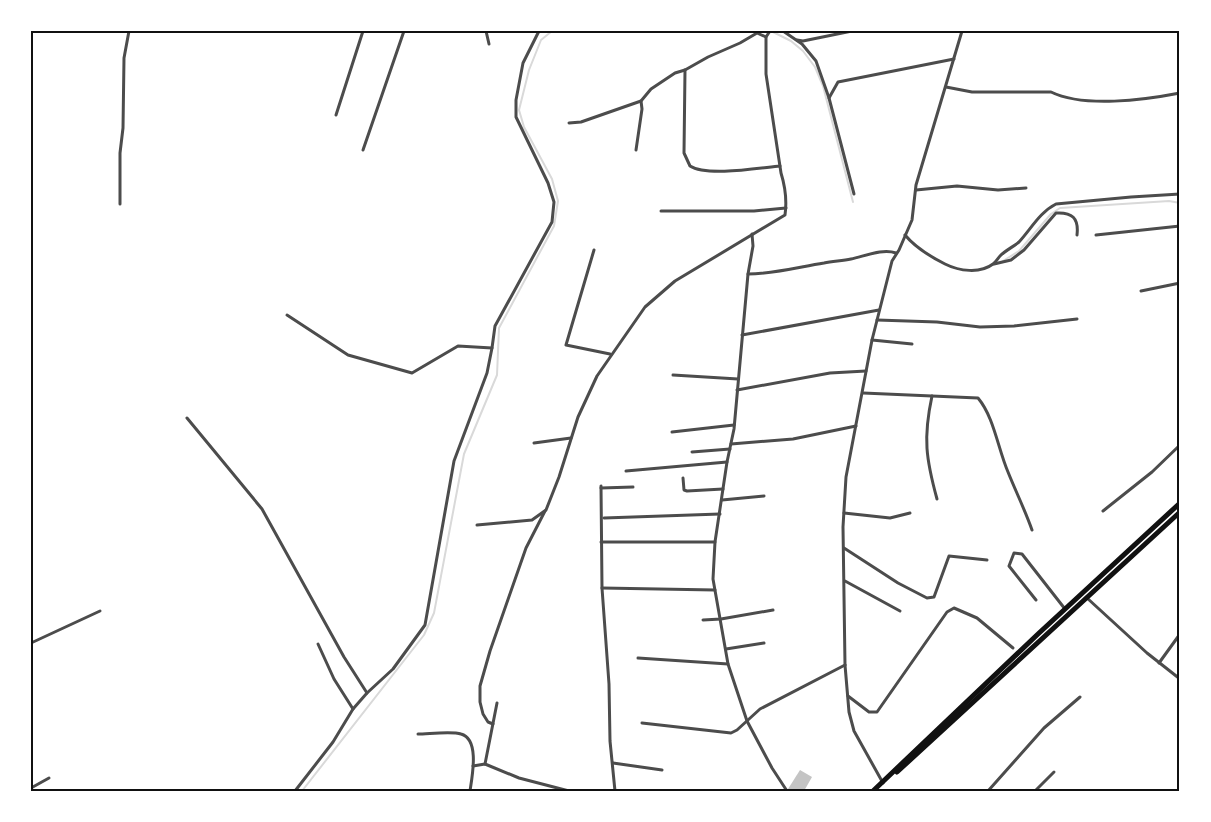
<svg xmlns="http://www.w3.org/2000/svg" width="1211" height="822" viewBox="0 0 1211 822" font-family="Rubik,sans-serif">
	<rect width="100%" height="100%" fill="#fff"/>
	<g fill="none" stroke-linecap="round" stroke-linejoin="round">
		<g stroke="#d9d9d9" stroke-width="2">
			<path d="M 771,31 L 791,41 L 803,51 L 815,67 L 823,86 L 853,202"/>
			<path d="M 1003,261 L 1019,251 L 1051,214 L 1060,208 L 1169,201 L 1180,203"/>
			<path d="M 302,791 L 424,635 L 434,613 L 464,454 L 497,375 L 499,328 L 554,226 L 558,201 L 552,179 L 524,127 L 519,110 L 529,70 L 541,40 L 552,31"/>
		</g>
	</g>
	<path fill="#c4c4c4" d="M 800,770 L 812,777 L 804,791 L 792,791 L 788,789 Z"/>
	<g fill="none" stroke-linecap="round" stroke-linejoin="round">
		<g stroke="#4c4c4c" stroke-width="3">
			<path d="M 486,31 L 489,44"/>
			<path d="M 783,31 L 802,44 L 816,61 L 829,98 L 854,194"/>
			<path d="M 797,40 L 803,41 L 852,31"/>
			<path d="M 685,70 L 684,153 L 690,166 C 707,177 759,168 780,166"/>
			<path d="M 946,87 L 972,92 L 1051,92 C 1084,108 1144,100 1180,93"/>
			<path d="M 829,98 L 838,82 L 954,59"/>
			<path d="M 336,115 L 363,31"/>
			<path d="M 569,123 L 581,122 L 641,101 L 651,89 L 675,73 L 685,70 L 708,57 L 740,43 L 757,33 L 766,37"/>
			<path d="M 363,150 L 404,31"/>
			<path d="M 636,150 L 642,109 L 641,101"/>
			<path d="M 916,190 L 957,186 L 998,190 L 1026,188"/>
			<path d="M 120,204 L 120,153 L 123,128 L 124,58 L 129,31"/>
			<path d="M 661,211 L 754,211 L 786,208"/>
			<path d="M 752,234 L 753,246 L 748,274 L 734,429 L 727,462 L 715,542 L 713,579 L 728,664 L 747,721 L 772,768 L 787,791"/>
			<path d="M 905,235 C 915,247 931,257 945,264 C 959,271 980,274 993,264 C 996,262 998,258 1000,256 C 1006,250 1013,247 1019,242 C 1031,229 1040,212 1056,204 L 1131,197 L 1180,194"/>
			<path d="M 1096,235 L 1180,226"/>
			<path d="M 594,250 L 566,345 L 610,354"/>
			<path d="M 994,264 L 1011,260 L 1024,250 L 1056,213 C 1072,212 1079,218 1077,235"/>
			<path d="M 748,274 C 774,274 799,267 824,263 C 833,261 842,261 851,259 C 865,256 883,248 896,253"/>
			<path d="M 1141,291 L 1180,283"/>
			<path d="M 287,315 L 348,355 L 412,373 L 458,346 L 492,348"/>
			<path d="M 877,320 L 937,322 L 980,327 L 1014,326 L 1077,319"/>
			<path d="M 742,335 L 879,310"/>
			<path d="M 872,340 L 912,344"/>
			<path d="M 673,375 L 738,379"/>
			<path d="M 737,390 L 830,373 L 866,371"/>
			<path d="M 863,393 L 978,398 C 994,417 998,449 1008,472 C 1016,492 1025,510 1032,530"/>
			<path d="M 932,396 C 923,438 926,459 937,499"/>
			<path d="M 187,418 L 262,509 L 344,657 L 367,693"/>
			<path d="M 672,432 L 734,425"/>
			<path d="M 534,443 L 571,438"/>
			<path d="M 731,444 L 793,439 L 856,426"/>
			<path d="M 692,452 L 730,449"/>
			<path d="M 626,471 L 727,462"/>
			<path d="M 683,478 L 684,490 L 687,491 L 723,489"/>
			<path d="M 601,486 L 602,588 L 609,684 L 610,741 L 615,791"/>
			<path d="M 601,488 L 633,487"/>
			<path d="M 722,500 L 764,496"/>
			<path d="M 1103,511 L 1152,472 L 1180,445"/>
			<path d="M 844,513 L 890,518 L 910,513"/>
			<path d="M 604,518 L 720,514"/>
			<path d="M 477,525 L 532,520 L 546,510 L 559,477 L 578,417 L 597,376 L 645,307 L 675,281 L 785,215 C 787,201 785,186 781,173 L 766,74 L 766,37 L 770,31"/>
			<path d="M 601,542 L 715,542"/>
			<path d="M 844,548 L 898,583 L 927,598 L 934,597 L 949,556 L 987,560"/>
			<path d="M 845,581 L 900,611"/>
			<path d="M 602,588 L 715,590"/>
			<path d="M 1087,598 L 1147,653 L 1180,679"/>
			<path d="M 1036,600 L 1009,566 L 1014,553 L 1022,554 L 1065,609"/>
			<path d="M 703,620 L 721,619 L 773,610"/>
			<path d="M 31,643 L 100,611"/>
			<path d="M 318,644 L 334,679 L 353,709"/>
			<path d="M 726,649 L 764,643"/>
			<path d="M 638,658 L 728,664"/>
			<path d="M 1159,663 L 1180,634"/>
			<path d="M 848,696 L 869,712 L 877,712 L 947,612 L 954,608 L 977,618 L 1013,648"/>
			<path d="M 642,723 L 731,733 L 737,730 L 760,709 L 845,665"/>
			<path d="M 493,724 L 488,722 L 483,714 L 480,702 L 480,686 L 490,651 L 526,548 L 545,511"/>
			<path d="M 418,734 C 428,734 452,731 461,734 C 480,739 472,777 470,791"/>
			<path d="M 613,763 L 662,770"/>
			<path d="M 485,764 L 497,703"/>
			<path d="M 473,766 L 485,764 L 519,778 L 569,791"/>
			<path d="M 883,783 L 854,731 L 849,712 L 845,665 L 843,527 L 846,477 L 872,340 L 892,261 L 899,250 L 912,220 L 916,185 L 962,31"/>
			<path d="M 31,788 L 49,778"/>
			<path d="M 295,791 L 333,742 L 353,709 L 367,693 L 393,669 L 425,625 L 454,461 L 487,373 L 492,348 L 495,326 L 552,222 L 554,202 L 548,183 L 516,117 L 516,100 L 523,63 L 539,31"/>
			<path d="M 988,791 L 1044,728 L 1080,697"/>
			<path d="M 1035,791 L 1054,772"/>
		</g>
		<g stroke="#111" stroke-width="5">
			<path d="M 897,772 L 1180,512"/>
			<path d="M 873,791 L 1038,634 L 1180,503"/>
		</g>
	</g>
	<rect width="1211" height="822" fill="none" stroke="#ffffff" stroke-width="65"/>
	<rect x="32" y="32" width="1146" height="758" fill="none" stroke="#111" stroke-width="2"/>
</svg>
